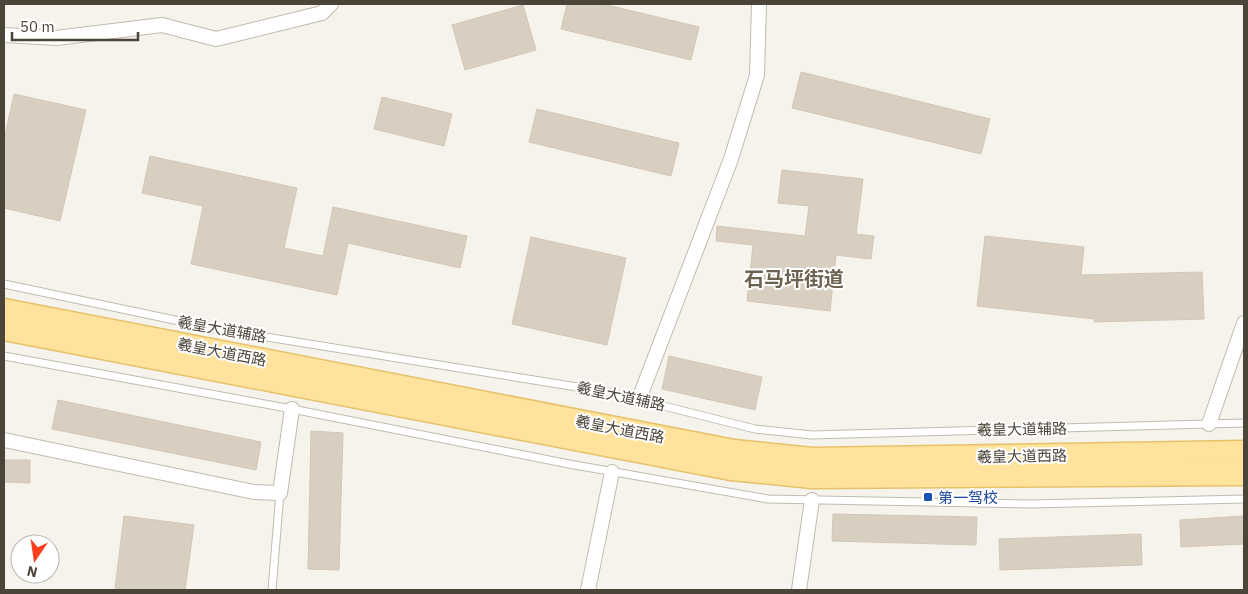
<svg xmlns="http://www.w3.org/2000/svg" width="1248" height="594" viewBox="0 0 1248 594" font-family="'IBM Plex Sans','Noto Sans SC',sans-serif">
	<rect width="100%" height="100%" fill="#f6f3ec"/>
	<g fill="#d8cfc1" stroke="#d3c7b4">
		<path d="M 567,4 L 603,4 L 699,27 L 691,60 L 561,29 Z"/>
		<path d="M 523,5 L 536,50 L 465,70 L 452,25 Z"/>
		<path d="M 801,72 L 990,119 L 981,154 L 792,108 Z"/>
		<path d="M 14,94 L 86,110 L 60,221 L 4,208 L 4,140 Z"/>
		<path d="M 382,97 L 452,114 L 444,146 L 374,129 Z"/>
		<path d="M 537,109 L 679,143 L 671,176 L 529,142 Z"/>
		<path d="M 150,156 L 297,188 L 284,248 L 323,256 L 333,207 L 467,236 L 460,268 L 348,243 L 337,295 L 191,264 L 203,206 L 142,193 Z"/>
		<path d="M 782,170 L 863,179 L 856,234 L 874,236 L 871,259 L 836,255 L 830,311 L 747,301 L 753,245 L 716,241 L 717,226 L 805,236 L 809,206 L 778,203 Z"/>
		<path d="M 985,236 L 1084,247 L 1081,275 L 1202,272 L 1204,319 L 1094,322 L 1094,319 L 977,306 Z"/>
		<path d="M 531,237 L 626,258 L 607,345 L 512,324 Z"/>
		<path d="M 669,356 L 762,377 L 755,410 L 662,389 Z"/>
		<path d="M 58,400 L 261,442 L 256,470 L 52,429 Z"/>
		<path d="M 311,431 L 343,433 L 339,570 L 308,569 Z"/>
		<path d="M 4,460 L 30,460 L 30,483 L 4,482 Z"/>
		<path d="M 833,514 L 977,517 L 976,545 L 832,541 Z"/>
		<path d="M 124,516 L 194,525 L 185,590 L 135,590 L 115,588 Z"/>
		<path d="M 1244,516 L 1244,544 L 1181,547 L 1180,520 Z"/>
		<path d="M 1141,534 L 1142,565 L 1000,570 L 999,539 Z"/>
	</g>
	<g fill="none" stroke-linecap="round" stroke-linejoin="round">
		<defs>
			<g id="lane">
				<path d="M 4,284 L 217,329 L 608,392 L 755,429 L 812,435 L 1244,423"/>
				<path d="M 4,356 L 292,409 L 569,464 L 768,499 L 1032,504 L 1244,499"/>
				<path d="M 272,590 L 280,493"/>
			</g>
			<g id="street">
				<path d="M 4,35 L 56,38 L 162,25 L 216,39 L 322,13 L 331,4"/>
				<path d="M 639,399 L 731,159 L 757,75 L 759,4"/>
				<path d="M 1209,424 L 1244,323"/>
				<path d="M 4,440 L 254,492 L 280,493 L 292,409"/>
				<path d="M 588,590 L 612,472"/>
				<path d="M 799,590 L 812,500"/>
			</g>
			<g id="primary">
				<path d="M 4,310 L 734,451 L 812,459 L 1244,452"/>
				<path d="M 4,329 L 731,469 L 812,477 L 1244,474"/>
			</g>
		</defs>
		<use href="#lane" stroke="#c2bbae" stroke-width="9"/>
		<use href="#street" stroke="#c2bbae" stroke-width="16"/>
		<use href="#primary" stroke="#e6c16a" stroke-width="25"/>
		<use href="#lane" stroke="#fff" stroke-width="7"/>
		<use href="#street" stroke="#fff" stroke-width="14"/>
		<use href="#primary" stroke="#ffe39c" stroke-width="22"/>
	</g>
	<rect fill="#1a4fb4" stroke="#fff" stroke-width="2" x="923" y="492" width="10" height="10" rx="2.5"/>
	<g text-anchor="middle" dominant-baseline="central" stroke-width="4" stroke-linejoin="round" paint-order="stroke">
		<g font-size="15" fill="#4b4439" stroke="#fff">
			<text transform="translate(222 329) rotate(10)">羲皇大道辅路</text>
			<text transform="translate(222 352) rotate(11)">羲皇大道西路</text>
			<text transform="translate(621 396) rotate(12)">羲皇大道辅路</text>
			<text transform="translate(620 429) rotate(11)">羲皇大道西路</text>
			<text transform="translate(1022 429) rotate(-1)">羲皇大道辅路</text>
			<text transform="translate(1022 456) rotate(-1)">羲皇大道西路</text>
		</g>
		<g font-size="15" fill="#164399" stroke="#fff" text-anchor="start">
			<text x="938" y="497">第一驾校</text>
		</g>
		<g font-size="20" font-weight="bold" fill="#6e6250" stroke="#fff">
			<text x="794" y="278">石马坪街道</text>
		</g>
	</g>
	<rect width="1248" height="594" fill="none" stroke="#4b4439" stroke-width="10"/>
	<g transform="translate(35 559) rotate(193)"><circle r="24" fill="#ffffff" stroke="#b7b4b0"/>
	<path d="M0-4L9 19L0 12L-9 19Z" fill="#fc3f1d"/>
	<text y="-8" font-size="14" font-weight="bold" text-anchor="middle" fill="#4b4439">N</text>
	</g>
	<path d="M12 32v8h126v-8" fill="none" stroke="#4b4439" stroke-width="2.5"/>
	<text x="20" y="32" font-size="15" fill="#4b4439" stroke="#ffffff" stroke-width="4" paint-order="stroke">50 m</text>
</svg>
